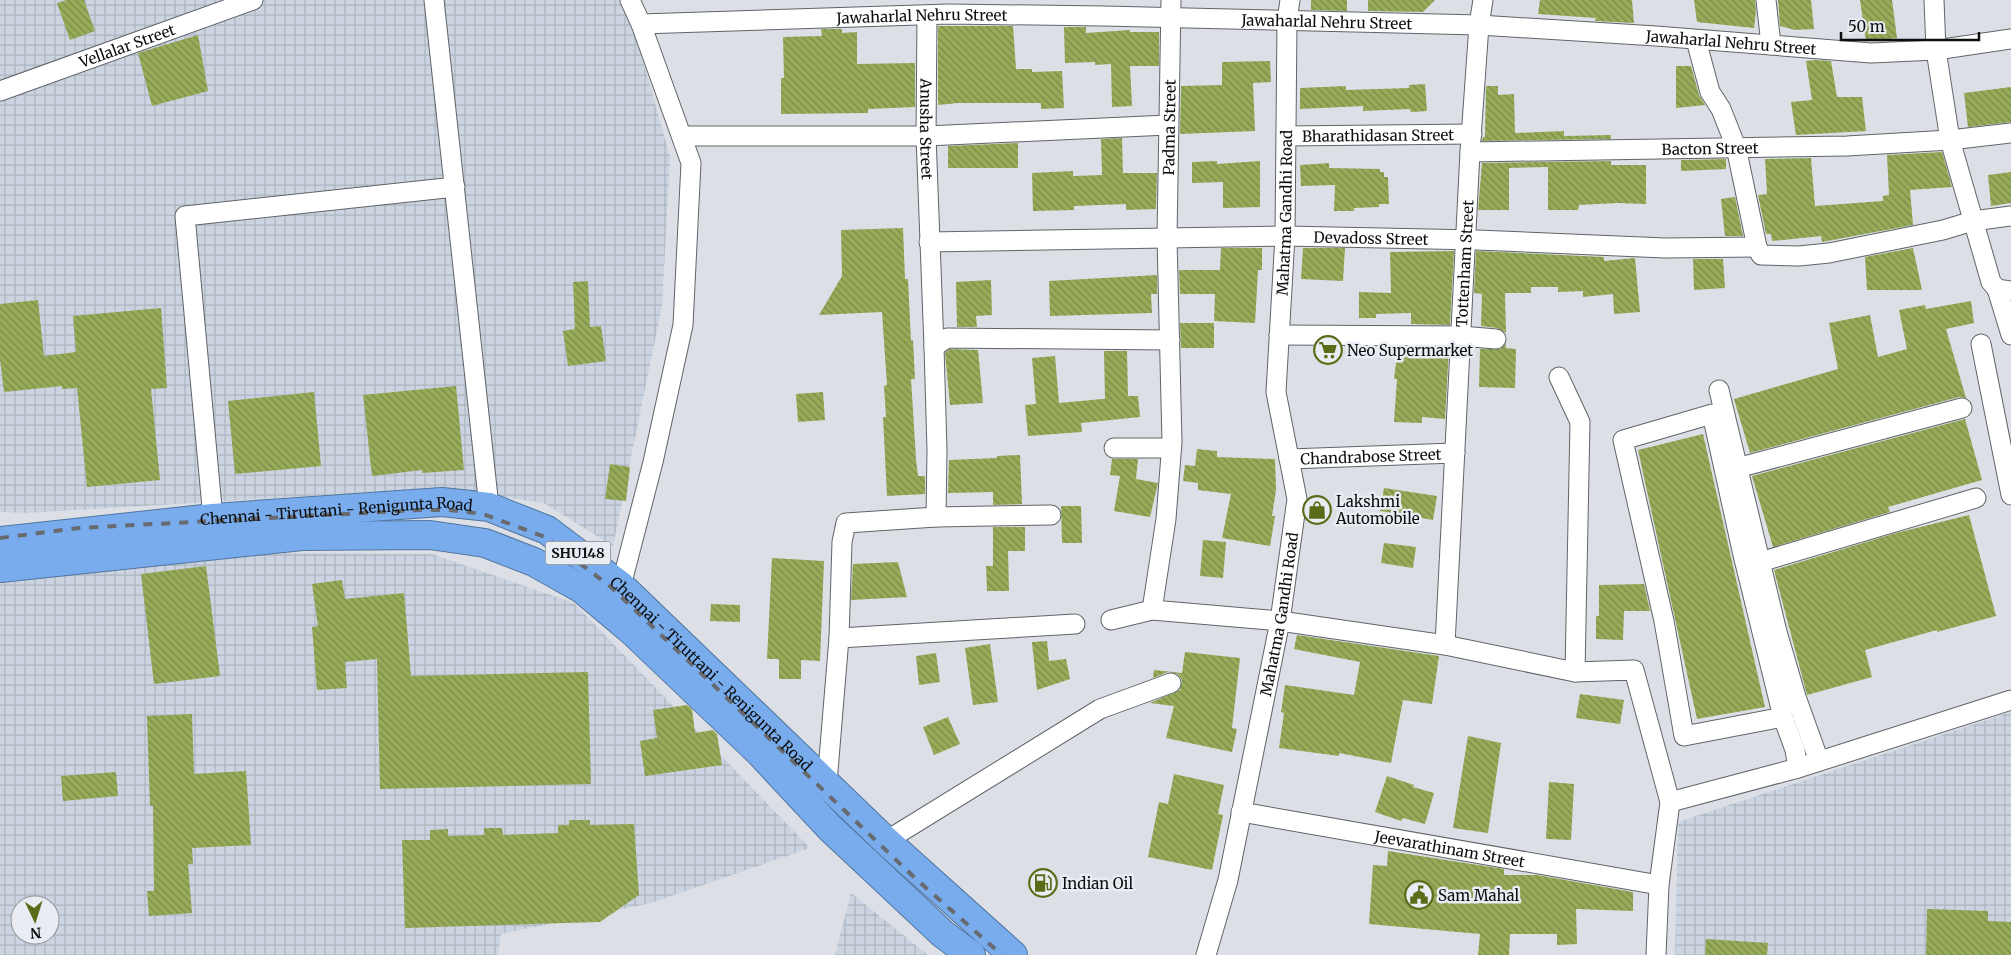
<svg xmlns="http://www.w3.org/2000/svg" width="2011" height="955" viewBox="0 0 2011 955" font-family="Merriweather,serif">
	<defs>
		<pattern id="industrial-grid" width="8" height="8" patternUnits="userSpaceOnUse" patternTransform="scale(1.25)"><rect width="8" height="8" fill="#cbd4e0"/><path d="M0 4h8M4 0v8" fill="none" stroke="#adb5bf"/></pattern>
		<pattern id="building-back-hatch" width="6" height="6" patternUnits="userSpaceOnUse" patternTransform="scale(1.25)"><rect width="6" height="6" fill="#97ab59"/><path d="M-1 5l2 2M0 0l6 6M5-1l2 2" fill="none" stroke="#7a8a48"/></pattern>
	</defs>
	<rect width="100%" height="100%" fill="#dce0e6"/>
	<g fill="url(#industrial-grid)" fill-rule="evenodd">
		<path d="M 0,0 L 424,0 L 425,7 L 447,0 L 626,0 L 670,157 L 662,306 L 613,546 L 544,503 L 444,488 L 26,513 L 0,512 Z"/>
		<path d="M 235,553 L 432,554 L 574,603 L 810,848 L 651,903 L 501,934 L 498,955 L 0,955 L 0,576 ZM 20,905 L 50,905 L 50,935 L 20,935 Z"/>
		<path d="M 2011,712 L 2011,955 L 1675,955 L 1678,822 Z"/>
		<path d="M 851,893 L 928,955 L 835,955 Z"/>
	</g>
	<g fill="url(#building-back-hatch)">
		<path d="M 67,0 L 84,0 L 95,31 L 70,40 L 57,3 Z"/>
		<path d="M 1311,0 L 1347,0 L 1347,11 L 1311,10 Z"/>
		<path d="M 1368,0 L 1435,0 L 1423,12 L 1368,11 Z"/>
		<path d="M 1540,0 L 1632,0 L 1634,23 L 1595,21 L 1596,18 L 1538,14 Z"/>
		<path d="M 1694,0 L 1755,0 L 1756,12 L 1754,28 L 1697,22 Z"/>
		<path d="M 1778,0 L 1811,0 L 1814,29 L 1795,30 L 1780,26 Z"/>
		<path d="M 1860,0 L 1892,0 L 1897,38 L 1866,41 Z"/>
		<path d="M 938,26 L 1013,26 L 1016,69 L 1032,69 L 1032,72 L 1062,71 L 1064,108 L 1041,109 L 1041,103 L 958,103 L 938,105 Z"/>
		<path d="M 1064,27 L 1086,27 L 1086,33 L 1130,30 L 1130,32 L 1159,32 L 1159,66 L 1130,66 L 1132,106 L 1112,107 L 1111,64 L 1095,65 L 1095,62 L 1065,63 Z"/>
		<path d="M 821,29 L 842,29 L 842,33 L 857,32 L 857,64 L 915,63 L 915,107 L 868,109 L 868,113 L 781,114 L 781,78 L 784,78 L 783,37 L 822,36 Z"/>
		<path d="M 198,35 L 208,91 L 152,106 L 138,53 Z"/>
		<path d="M 1815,60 L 1831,61 L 1837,97 L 1862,97 L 1866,131 L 1796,135 L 1791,102 L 1812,100 L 1806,61 Z"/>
		<path d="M 1270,61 L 1271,82 L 1253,83 L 1255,131 L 1180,134 L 1181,86 L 1222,85 L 1222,62 Z"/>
		<path d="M 1676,66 L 1691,66 L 1699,95 L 1705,105 L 1676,108 Z"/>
		<path d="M 1425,84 L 1427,111 L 1411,112 L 1410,109 L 1363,111 L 1363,106 L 1300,109 L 1300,88 L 1346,86 L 1346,90 L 1409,88 L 1409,85 Z"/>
		<path d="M 1486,86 L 1498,86 L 1498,95 L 1514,94 L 1515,133 L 1564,131 L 1564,136 L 1611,135 L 1611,139 L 1482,141 L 1483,137 L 1485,137 Z"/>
		<path d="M 2011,87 L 2011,122 L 1968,127 L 1964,93 Z"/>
		<path d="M 1122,138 L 1123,173 L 1157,173 L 1156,209 L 1126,210 L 1126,204 L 1074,206 L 1074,210 L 1033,211 L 1032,173 L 1073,171 L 1073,176 L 1102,175 L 1101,139 Z"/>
		<path d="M 1018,143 L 1018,168 L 948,168 L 948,146 Z"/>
		<path d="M 1942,152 L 1952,187 L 1910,190 L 1913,225 L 1822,242 L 1821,236 L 1772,241 L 1771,234 L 1766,234 L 1758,195 L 1767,194 L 1765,159 L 1811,158 L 1815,206 L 1883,201 L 1883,196 L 1889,195 L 1887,155 Z"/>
		<path d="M 1726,159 L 1726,169 L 1681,171 L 1681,160 Z"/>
		<path d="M 1217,161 L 1217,164 L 1260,161 L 1260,207 L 1223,208 L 1223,182 L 1192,183 L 1192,162 Z"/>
		<path d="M 1611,161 L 1611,165 L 1646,165 L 1646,204 L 1618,203 L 1579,205 L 1578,210 L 1548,210 L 1548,167 L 1509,168 L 1509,210 L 1478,210 L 1482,163 Z"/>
		<path d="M 1329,163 L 1329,168 L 1380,169 L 1380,172 L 1384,172 L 1384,177 L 1388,177 L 1389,204 L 1379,204 L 1379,207 L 1354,208 L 1354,211 L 1334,211 L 1335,185 L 1301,186 L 1300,165 Z"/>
		<path d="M 2011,172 L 2011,203 L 1991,206 L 1988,175 Z"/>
		<path d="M 1735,197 L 1743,236 L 1725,236 L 1721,199 Z"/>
		<path d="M 903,228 L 905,279 L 908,279 L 911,341 L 913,340 L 915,379 L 911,379 L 916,459 L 918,476 L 925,476 L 925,494 L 887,496 L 883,417 L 886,417 L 884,386 L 887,385 L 882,312 L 819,315 L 842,276 L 841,230 Z"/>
		<path d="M 1221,248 L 1262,248 L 1262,270 L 1258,270 L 1255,323 L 1214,321 L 1215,294 L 1180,294 L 1179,270 L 1220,270 Z"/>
		<path d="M 1303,248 L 1345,248 L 1343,281 L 1301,279 Z"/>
		<path d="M 1913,248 L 1922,290 L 1867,290 L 1865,257 Z"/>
		<path d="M 1454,251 L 1450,325 L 1411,324 L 1411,313 L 1376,314 L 1376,318 L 1359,318 L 1359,292 L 1391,293 L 1390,252 Z"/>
		<path d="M 1476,251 L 1604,257 L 1604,261 L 1635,258 L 1640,312 L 1614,314 L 1613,294 L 1583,297 L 1583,291 L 1558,292 L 1558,287 L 1531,287 L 1531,293 L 1505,293 L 1506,333 L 1497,328 L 1481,326 L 1482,294 L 1474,293 Z"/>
		<path d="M 1693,259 L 1723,259 L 1725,288 L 1694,290 Z"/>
		<path d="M 1157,275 L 1157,294 L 1151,294 L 1152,313 L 1050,316 L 1049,281 Z"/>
		<path d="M 991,280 L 992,315 L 976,316 L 977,327 L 957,327 L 956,282 Z"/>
		<path d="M 588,281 L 590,327 L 601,326 L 606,361 L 568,366 L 563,331 L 575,329 L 573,282 Z"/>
		<path d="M 38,300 L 44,356 L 76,352 L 73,316 L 161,308 L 167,388 L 151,389 L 160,480 L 87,487 L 77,388 L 62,389 L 62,386 L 4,392 L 0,359 L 0,304 Z"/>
		<path d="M 1971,301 L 1974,323 L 1946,329 L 1966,398 L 1959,397 L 1750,453 L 1734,399 L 1838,369 L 1829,323 L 1870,315 L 1878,357 L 1907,349 L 1899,310 L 1925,305 L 1926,309 Z"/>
		<path d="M 1180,323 L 1214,323 L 1214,348 L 1181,348 Z"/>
		<path d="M 1506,344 L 1506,348 L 1516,349 L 1515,388 L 1479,387 L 1480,349 L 1500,349 Z"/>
		<path d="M 1398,347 L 1449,347 L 1445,419 L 1422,417 L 1422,423 L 1394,422 L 1397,379 L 1394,379 Z"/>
		<path d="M 950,349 L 978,350 L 983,403 L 950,405 L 945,353 Z"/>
		<path d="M 1104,351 L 1127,351 L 1128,396 L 1138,396 L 1140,417 L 1081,423 L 1082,432 L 1028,436 L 1025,405 L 1036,404 L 1032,358 L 1055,356 L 1059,403 L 1102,399 L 1105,399 Z"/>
		<path d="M 456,386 L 464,470 L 422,473 L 422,470 L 372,476 L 363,395 Z"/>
		<path d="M 314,392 L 321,466 L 235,474 L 228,401 Z"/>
		<path d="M 823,392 L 825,420 L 798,422 L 796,394 Z"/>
		<path d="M 1965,419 L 1982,480 L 1888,507 L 1890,512 L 1773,547 L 1752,476 Z"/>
		<path d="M 1703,434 L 1765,707 L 1697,719 L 1638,450 Z"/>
		<path d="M 1197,449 L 1217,451 L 1217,457 L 1275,459 L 1276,490 L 1272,516 L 1275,516 L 1270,546 L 1222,538 L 1231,494 L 1198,490 L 1198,483 L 1183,481 L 1185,465 L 1195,466 Z"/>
		<path d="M 1020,455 L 1022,504 L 993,505 L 993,492 L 948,493 L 949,460 L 997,458 L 997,456 Z"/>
		<path d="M 1112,459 L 1138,459 L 1136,479 L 1158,483 L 1150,517 L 1114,511 L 1120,476 L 1110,475 Z"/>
		<path d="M 610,464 L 630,467 L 626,501 L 605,499 Z"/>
		<path d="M 1384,488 L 1437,496 L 1433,520 L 1380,511 Z"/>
		<path d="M 1061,506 L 1081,506 L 1082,543 L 1062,543 Z"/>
		<path d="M 1969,515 L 1996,616 L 1937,632 L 1937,630 L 1865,650 L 1872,677 L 1807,695 L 1774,570 L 1896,533 Z"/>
		<path d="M 993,527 L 1025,527 L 1025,551 L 1008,551 L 1009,591 L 987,591 L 986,566 L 993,566 Z"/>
		<path d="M 1203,540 L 1226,542 L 1223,578 L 1200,576 Z"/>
		<path d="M 1384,543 L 1416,547 L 1413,568 L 1381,563 Z"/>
		<path d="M 772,558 L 824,561 L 820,661 L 801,660 L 801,679 L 779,679 L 779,659 L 767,659 Z"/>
		<path d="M 898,562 L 907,597 L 851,600 L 853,564 Z"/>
		<path d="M 206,566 L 220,676 L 154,684 L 141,574 Z"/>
		<path d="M 342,580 L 345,599 L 404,593 L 411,676 L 588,672 L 591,784 L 380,789 L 377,659 L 345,662 L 347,688 L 317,690 L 312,627 L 318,626 L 312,584 Z"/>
		<path d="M 1644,584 L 1650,611 L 1624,611 L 1623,640 L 1596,639 L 1596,616 L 1599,616 L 1599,585 Z"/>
		<path d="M 711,604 L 740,605 L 740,622 L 710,621 Z"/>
		<path d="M 1297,635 L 1439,656 L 1432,704 L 1403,700 L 1391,763 L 1339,753 L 1339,756 L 1279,748 L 1284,713 L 1281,712 L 1285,685 L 1354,695 L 1360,662 L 1294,649 Z"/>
		<path d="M 1047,641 L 1049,661 L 1066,659 L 1070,679 L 1037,690 L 1032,642 Z"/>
		<path d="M 990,644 L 998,702 L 973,705 L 965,648 Z"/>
		<path d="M 1185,652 L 1240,658 L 1232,728 L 1237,729 L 1232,752 L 1166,738 L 1174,706 L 1150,703 L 1180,690 L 1182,680 L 1178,674 L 1168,672 L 1153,678 L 1154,670 L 1182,673 Z"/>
		<path d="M 936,653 L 940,682 L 919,685 L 916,656 Z"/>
		<path d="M 1580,694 L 1624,700 L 1620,724 L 1576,718 Z"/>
		<path d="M 687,705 L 692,709 L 695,733 L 713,730 L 717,734 L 722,765 L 645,776 L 640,741 L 657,738 L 653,710 Z"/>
		<path d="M 192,714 L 194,774 L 246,771 L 251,845 L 192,848 L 193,864 L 188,864 L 192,913 L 149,916 L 147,891 L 154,891 L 153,806 L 150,806 L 147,716 Z"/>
		<path d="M 948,717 L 960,744 L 934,755 L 923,727 Z"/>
		<path d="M 1468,736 L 1501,743 L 1488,833 L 1453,828 Z"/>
		<path d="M 116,772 L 118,796 L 63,801 L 61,776 Z"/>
		<path d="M 1174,774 L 1224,785 L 1218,814 L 1223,815 L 1212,870 L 1148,857 L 1159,802 L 1168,804 Z"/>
		<path d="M 1387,776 L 1414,785 L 1413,787 L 1434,793 L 1425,824 L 1403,818 L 1401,821 L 1375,812 Z"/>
		<path d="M 1549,782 L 1574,784 L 1571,840 L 1546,839 Z"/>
		<path d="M 569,820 L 590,820 L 590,825 L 634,824 L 639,895 L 600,922 L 405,928 L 402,840 L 430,840 L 430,830 L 448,829 L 448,836 L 484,835 L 484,828 L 502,828 L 503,835 L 558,833 L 558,825 L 569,825 Z"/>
		<path d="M 1388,851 L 1504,869 L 1504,875 L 1537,875 L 1633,892 L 1633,911 L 1576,909 L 1577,944 L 1557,945 L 1557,934 L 1510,934 L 1509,955 L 1478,955 L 1480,934 L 1369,924 L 1373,865 L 1387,866 Z"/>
		<path d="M 1927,909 L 1988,911 L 1988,921 L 2011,922 L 2011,955 L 1926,955 Z"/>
		<path d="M 1706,939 L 1768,943 L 1767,955 L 1705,955 Z"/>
	</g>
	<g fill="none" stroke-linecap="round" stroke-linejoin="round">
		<defs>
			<g id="street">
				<path d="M 434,0 L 489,507"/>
				<path d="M 1766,0 L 1771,45"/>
				<path d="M 1934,0 L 1936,50 L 1950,140 L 1991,282 L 1997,289 L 2011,291"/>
				<path id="s1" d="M 927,15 L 926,136 L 934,347"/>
				<path id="s2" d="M 641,24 L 949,14 L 1104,16 L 1479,25 L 1656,36 L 1871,53 L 1936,50 L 2011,39"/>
				<path d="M 1696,40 L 1710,92 L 1721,109 L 1736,147 L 1757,247 L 1761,255 L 1799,256 L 1829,253 L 1943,230 L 1973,221 L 2011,216"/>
				<path id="s3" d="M 0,91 L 253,0"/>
				<path d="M 682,136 L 926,136 L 1168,125"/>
				<path id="s4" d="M 1286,136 L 1472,134"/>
				<path id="s5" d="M 1470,152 L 1847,146 L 1950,140 L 2011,133"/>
				<path id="s6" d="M 929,242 L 1285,236 L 1477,240 L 1665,248 L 1757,247"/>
				<path d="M 1997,289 L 2011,335"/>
				<path d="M 1279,335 L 1461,336 L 1496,339"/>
				<path d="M 1981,344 L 2011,495"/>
				<path d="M 1559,377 L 1580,422 L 1575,672"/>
				<path d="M 1719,390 L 1777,632 L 1796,697 L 1819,761"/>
				<path d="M 1114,448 L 1171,448"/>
				<path id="s7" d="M 1289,459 L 1455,453"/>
				<path d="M 1737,468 L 1962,408"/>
				<path d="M 936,517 L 1051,515"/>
				<path d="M 213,518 L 185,216 L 455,187"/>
				<path d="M 1760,562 L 1976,498"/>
				<path d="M 621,586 L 653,462 L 683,325 L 691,163 L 641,24 L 630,0"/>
				<path id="s8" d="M 1152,610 L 1166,519 L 1172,442 L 1167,238 L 1171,0"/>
				<path d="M 1111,620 L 1152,610 L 1280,621 L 1445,645 L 1575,672 L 1634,670 L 1670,802 L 1659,885 L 1656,955"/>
				<path d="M 839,638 L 1075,624"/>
				<path id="s9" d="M 1445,645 L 1470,152 L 1479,25 L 1483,0"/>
				<path d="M 1783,717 L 1684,736 L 1664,621 L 1623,440 L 1712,414 L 1743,555 L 1783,717 L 1795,750 L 1798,768"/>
				<path d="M 827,783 L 839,638 L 842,542 L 846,523 L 936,517 L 937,450 L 934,347 L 947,338 L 1170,340"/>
				<path d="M 1670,802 L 1798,768 L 2011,700"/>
				<path id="s10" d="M 1241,812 L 1659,885"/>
				<path d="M 886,841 L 1100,709 L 1171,683"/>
				<path id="s11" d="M 1206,955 L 1228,880 L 1280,621 L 1297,499 L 1276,392 L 1285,236 L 1287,21 L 1290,0"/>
			</g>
			<g id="highway">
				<path id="s12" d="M 0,541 L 213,518 L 442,502 L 489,507 L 547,530 L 621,586 L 886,841 L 1013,955"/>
				<path d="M 0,568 L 302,536 L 430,535 L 485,543 L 534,562 L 582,589 L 632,631 L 760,753 L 830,828 L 943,934 L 971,955"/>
			</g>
		</defs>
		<use href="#street" stroke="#606468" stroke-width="21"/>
		<use href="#highway" stroke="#52759f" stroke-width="30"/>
		<use href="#street" stroke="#fff" stroke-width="19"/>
		<use href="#highway" stroke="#78acec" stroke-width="28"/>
		<path stroke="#676a6e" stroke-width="4" stroke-dasharray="9 9" stroke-linecap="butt" d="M 0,538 L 79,528 L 419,510 L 450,510 L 483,514 L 545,537 L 611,587 L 916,879 L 1002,955"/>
	</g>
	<defs>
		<symbol id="supermarket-ring" viewBox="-11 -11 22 22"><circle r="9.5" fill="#e9edf3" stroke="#5b6c18" stroke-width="1.5"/><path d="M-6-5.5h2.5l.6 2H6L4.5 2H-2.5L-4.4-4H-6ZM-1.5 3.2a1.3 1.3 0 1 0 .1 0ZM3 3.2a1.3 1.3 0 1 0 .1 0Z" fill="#5b6c18"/></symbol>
		<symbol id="shop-ring" viewBox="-11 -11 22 22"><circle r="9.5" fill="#e9edf3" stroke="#5b6c18" stroke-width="1.5"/><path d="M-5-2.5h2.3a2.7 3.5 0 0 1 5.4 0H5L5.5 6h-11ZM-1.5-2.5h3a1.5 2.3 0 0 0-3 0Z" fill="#5b6c18"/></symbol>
		<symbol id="fuel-ring" viewBox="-11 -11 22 22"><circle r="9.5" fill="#e9edf3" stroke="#5b6c18" stroke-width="1.5"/><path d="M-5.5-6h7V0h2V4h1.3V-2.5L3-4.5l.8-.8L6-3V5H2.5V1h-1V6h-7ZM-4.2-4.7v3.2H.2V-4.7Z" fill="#5b6c18"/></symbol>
		<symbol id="civic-ring" viewBox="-11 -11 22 22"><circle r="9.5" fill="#e9edf3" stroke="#5b6c18" stroke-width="1.5"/><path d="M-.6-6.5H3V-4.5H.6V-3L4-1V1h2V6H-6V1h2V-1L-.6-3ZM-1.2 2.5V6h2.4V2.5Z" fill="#5b6c18"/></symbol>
	</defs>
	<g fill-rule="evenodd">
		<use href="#supermarket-ring" x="1312" y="334" width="32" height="32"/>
		<use href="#shop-ring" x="1301" y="494" width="32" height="32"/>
		<use href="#fuel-ring" x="1027" y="867" width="32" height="32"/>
		<use href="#civic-ring" x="1403" y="879" width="32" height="32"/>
	</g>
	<g text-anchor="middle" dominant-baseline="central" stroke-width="5" stroke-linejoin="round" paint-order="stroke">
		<rect fill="#e9edf3" stroke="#4e5153" stroke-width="1" x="545.5" y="541.5" width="65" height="23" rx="4"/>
		<g font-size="14" font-weight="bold" fill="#0c0e0f">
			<text x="578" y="553">SHU148</text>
		</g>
		<g font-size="15" fill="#0c0e0f" stroke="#e9edf3">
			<text stroke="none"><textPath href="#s2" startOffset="281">Jawaharlal Nehru Street</textPath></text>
			<text stroke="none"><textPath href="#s2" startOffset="686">Jawaharlal Nehru Street</textPath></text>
			<text stroke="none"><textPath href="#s2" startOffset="1091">Jawaharlal Nehru Street</textPath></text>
			<text stroke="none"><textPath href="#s3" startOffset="135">Vellalar Street</textPath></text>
			<text stroke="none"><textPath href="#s1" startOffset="114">Anusha Street</textPath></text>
			<text stroke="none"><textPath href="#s8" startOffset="484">Padma Street</textPath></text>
			<text stroke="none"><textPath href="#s4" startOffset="92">Bharathidasan Street</textPath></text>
			<text stroke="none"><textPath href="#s5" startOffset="240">Bacton Street</textPath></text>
			<text stroke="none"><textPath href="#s11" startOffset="754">Mahatma Gandhi Road</textPath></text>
			<text stroke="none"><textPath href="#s6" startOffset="442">Devadoss Street</textPath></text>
			<text stroke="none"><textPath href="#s9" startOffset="382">Tottenham Street</textPath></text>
			<text stroke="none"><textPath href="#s7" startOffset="82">Chandrabose Street</textPath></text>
			<text stroke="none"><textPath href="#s12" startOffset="338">Chennai - Tiruttani - Renigunta Road</textPath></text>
			<text stroke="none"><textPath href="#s11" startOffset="349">Mahatma Gandhi Road</textPath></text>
			<text stroke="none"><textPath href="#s12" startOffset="772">Chennai - Tiruttani - Renigunta Road</textPath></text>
			<text stroke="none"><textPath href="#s10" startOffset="212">Jeevarathinam Street</textPath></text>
		</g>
		<g font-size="15" fill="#0c0e0f" stroke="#e9edf3" text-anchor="start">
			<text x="1347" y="350">Neo Supermarket</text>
			<text x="1336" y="501">Lakshmi<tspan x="1336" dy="17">Automobile</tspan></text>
			<text x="1062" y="883">Indian Oil</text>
			<text x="1438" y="895">Sam Mahal</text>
		</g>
	</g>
	<g transform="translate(35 920) rotate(176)"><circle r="24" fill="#e9edf3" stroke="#919498"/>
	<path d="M0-4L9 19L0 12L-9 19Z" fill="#5b6c18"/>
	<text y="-8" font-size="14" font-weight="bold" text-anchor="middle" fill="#0c0e0f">N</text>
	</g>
	<path d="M1841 32v8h138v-8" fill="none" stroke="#0c0e0f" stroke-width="2.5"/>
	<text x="1848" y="32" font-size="15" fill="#0c0e0f" stroke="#e9edf3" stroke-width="4" paint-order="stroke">50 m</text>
</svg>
